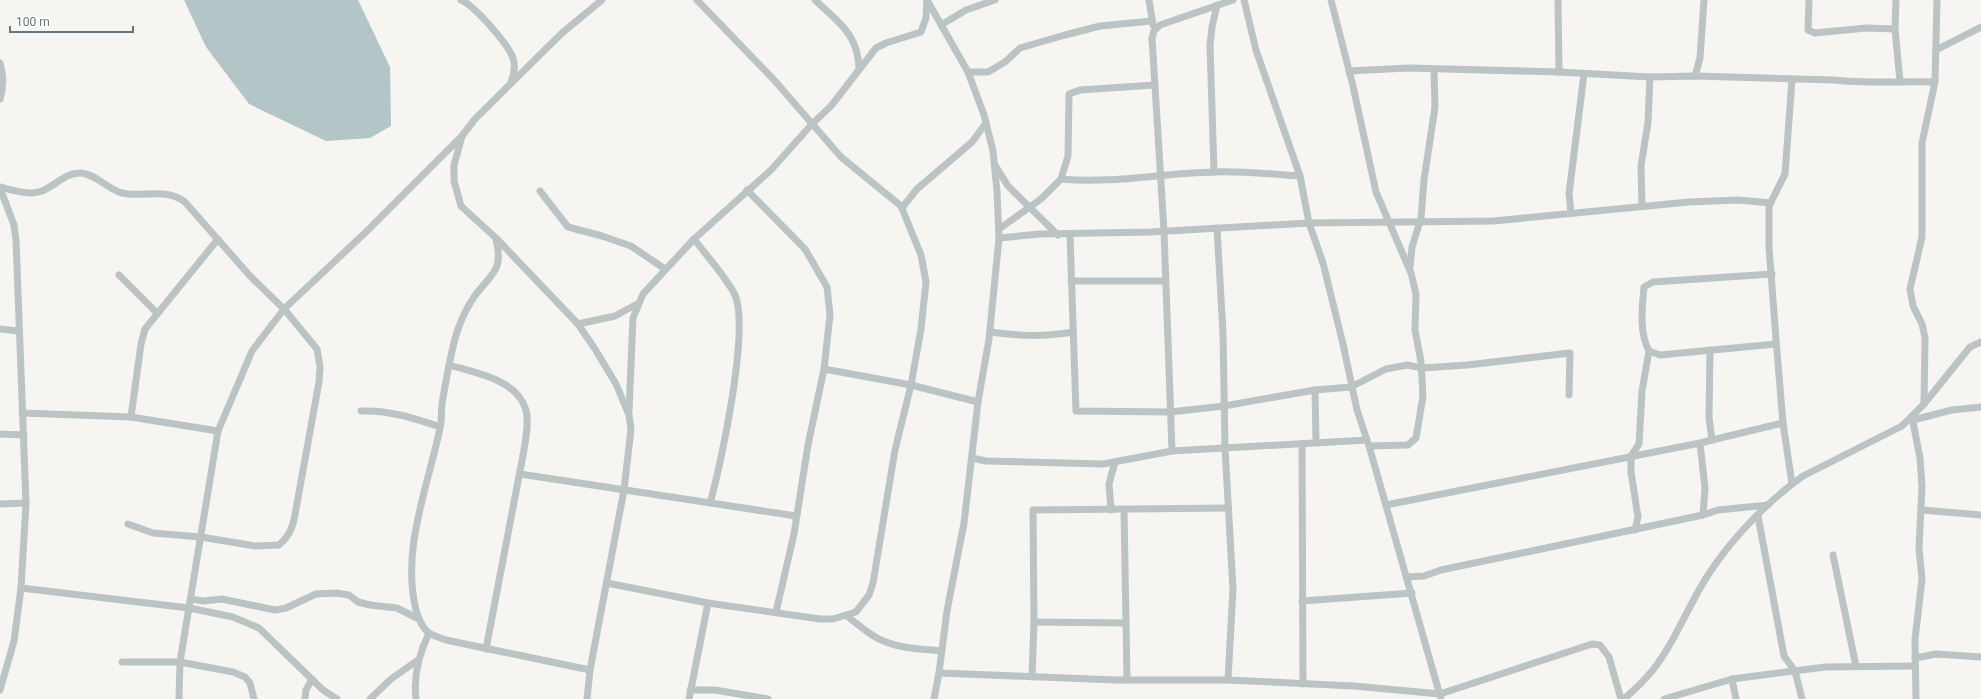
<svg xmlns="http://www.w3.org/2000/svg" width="1981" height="699" viewBox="0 0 1981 699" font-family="Roboto,sans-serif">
	<rect width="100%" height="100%" fill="#f6f5f2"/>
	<path fill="#b3c5c6" d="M 184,0 L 358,0 L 390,67 L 391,126 L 370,138 L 326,141 L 249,104 L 206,47 Z"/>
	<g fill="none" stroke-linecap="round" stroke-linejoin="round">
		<g stroke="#bcc3c5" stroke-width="7">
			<path d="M 461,0 C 475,6 508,44 513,58 C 516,66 514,74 511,82"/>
			<path d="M 815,0 C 838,22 858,34 859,68"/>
			<path d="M 927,0 L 968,72 L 984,115 L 993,151 L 997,191 L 999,238 L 989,339 L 978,402 L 964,523 L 947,611 L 939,673 L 934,699"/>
			<path d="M 1149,0 L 1153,25"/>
			<path d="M 1244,0 L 1256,50 L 1300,176 L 1309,223 L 1323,263 L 1343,344 L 1357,410 L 1369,446 L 1441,699"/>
			<path d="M 1331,0 L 1353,86 L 1376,192 L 1411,273 L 1416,294 L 1415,330 L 1421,362 L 1423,396 L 1416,438 L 1408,445 L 1369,446"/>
			<path d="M 1558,0 L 1559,72"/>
			<path d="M 1809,0 L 1808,30 L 1815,33 L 1866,28 L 1895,29 L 1900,81"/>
			<path d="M 941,25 L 966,10 L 995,0"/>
			<path d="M 1895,29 L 1896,0"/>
			<path d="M 1936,50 L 1981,27"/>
			<path d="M 0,63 C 4,76 4,86 0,99"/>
			<path d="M 1349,71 L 1408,68 L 1559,72 L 1650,77 L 1695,76 L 1834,80 C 1867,84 1901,81 1935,82"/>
			<path d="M 968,72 L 988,72 L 1005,62 L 1020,48 L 1065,35 L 1100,26 L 1152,21"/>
			<path d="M 1695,76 L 1700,58 L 1704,0"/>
			<path d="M 995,165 L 1008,186 L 1058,235"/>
			<path d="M 1214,172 L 1210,45 L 1212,27 L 1217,5"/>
			<path d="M 1061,179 L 1068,156 L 1069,94 L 1080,90 L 1154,85"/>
			<path d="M 0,187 C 13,190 29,196 42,191 C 55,186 66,172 81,173 C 96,174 107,189 122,193 C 144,198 165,187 185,202 L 250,276 L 284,309 L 317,349 L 320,367 L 319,382 L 294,520 C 291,531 288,537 279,545 L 255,546 L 201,537 L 153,533 L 128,524"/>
			<path d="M 0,188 L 14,225 L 16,240 L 26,503 L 21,588 L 14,641 L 0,690"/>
			<path d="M 747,190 L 805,249 L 827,287 L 830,315 L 824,369 L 808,445 L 794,534 L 776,612"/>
			<path d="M 540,191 L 568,227 L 602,236 L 631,246 L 665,269"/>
			<path d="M 1642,206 L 1641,166 L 1648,122 L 1650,77"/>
			<path d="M 902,208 L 917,189 L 972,142 L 986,123"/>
			<path d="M 1571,213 L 1569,194 L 1584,74"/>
			<path d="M 1217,228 L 1223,333 L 1225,448 L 1233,589 L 1228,680"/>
			<path d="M 999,229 L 1041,199 L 1061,179 C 1112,184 1162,173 1214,172 C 1242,171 1271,174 1300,176"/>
			<path d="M 1070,235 L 1076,411 L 1170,412 L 1224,406 L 1315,390 L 1351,387 L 1386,369 L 1407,365 L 1422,368 L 1467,365 L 1570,353 L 1569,395"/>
			<path d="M 999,238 L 1040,234 L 1151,232 L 1309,223 L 1494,221 L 1689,202 L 1738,200 L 1771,203"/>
			<path d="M 496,239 C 504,272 491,273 474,297 C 467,307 461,320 457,332 C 450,355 446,380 442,404 C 441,412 442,420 440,428 C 428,487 401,549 416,610 C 418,617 422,628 429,633 C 434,636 441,638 446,640 L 590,670"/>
			<path d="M 694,239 C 706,255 725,276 734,293 C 751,324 721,465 710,503"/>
			<path d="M 1410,267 L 1412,247 L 1421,218 L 1424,180 L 1435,107 L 1434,70"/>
			<path d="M 1772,274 L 1653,282 L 1644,287 C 1642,308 1639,332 1649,351 L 1660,355 L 1776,344"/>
			<path d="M 119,275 L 157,313"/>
			<path d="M 1071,281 L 1165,281"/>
			<path d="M 578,324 L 615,316 L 639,303"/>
			<path d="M 0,329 L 18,331"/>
			<path d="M 990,332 C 1020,336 1043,337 1073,332"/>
			<path d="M 1710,350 L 1709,418 L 1712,440 L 1700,443 L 1705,488 L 1703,515 L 1718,510 L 1768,505"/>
			<path d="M 449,365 C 475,373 517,379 526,410 C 529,423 526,437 524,450 L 486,649"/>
			<path d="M 824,369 L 911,385 L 978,402"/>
			<path d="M 1315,390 L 1316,443"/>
			<path d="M 1924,404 L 1925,338 L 1922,324 L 1913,306 L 1910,289 L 1922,237 L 1922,143 L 1935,82 L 1937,0"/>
			<path d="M 361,411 C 389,410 414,418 440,427"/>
			<path d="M 629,411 L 633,318 L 643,294 L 694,239 L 771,170 L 812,124 L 831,106 L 876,48 L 886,43 L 921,32 L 926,18 L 927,0"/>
			<path d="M 22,413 L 131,417 L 218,431"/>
			<path d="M 131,417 L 141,344 L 145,329 L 218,239"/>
			<path d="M 1912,417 L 1920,458 L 1922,487 L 1919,548 L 1922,579 L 1915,639 L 1916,699"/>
			<path d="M 1913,420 L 1952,410 L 1981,407"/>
			<path d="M 0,434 L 24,435"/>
			<path d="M 1712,440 L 1783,423"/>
			<path d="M 1302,444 L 1303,684"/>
			<path d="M 1172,451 L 1164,231 L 1152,38 L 1154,31 L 1160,25 L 1233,0"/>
			<path d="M 972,458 L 986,461 L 1103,464 L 1172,451 L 1367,440"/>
			<path d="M 520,474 L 796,516"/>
			<path d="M 1792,484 L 1783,423 L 1776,339 L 1769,247 L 1769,206 L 1785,174 L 1792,79"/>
			<path d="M 0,504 L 26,503"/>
			<path d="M 1386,505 L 1700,443"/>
			<path d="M 1111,510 L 1109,484 L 1115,462"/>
			<path d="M 1124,510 L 1127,680"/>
			<path d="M 1922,510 L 1981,515"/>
			<path d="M 1758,516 L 1784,656 L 1795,671 L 1802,699"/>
			<path d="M 1635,530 L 1638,517 L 1631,472 L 1631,456 L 1639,444 L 1642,391 L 1649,351"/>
			<path d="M 1833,555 L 1856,666"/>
			<path d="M 1407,577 L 1424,576 L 1441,570 L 1703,515"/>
			<path d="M 607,583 L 708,603 L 820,619 L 833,619 L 856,612 L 869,595 L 873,583 L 895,450 L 911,385 L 921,329 L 926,282 L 921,255 L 901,206 L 841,157 L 775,81 L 697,0"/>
			<path d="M 21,588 L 189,608 L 233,617 L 259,628 L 323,690 L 337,699"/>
			<path d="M 191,599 L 204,601 L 222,599 L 275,610 L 286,608 L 316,594 L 336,593 L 349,595 L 358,602 L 370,605 L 397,608 L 419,619"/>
			<path d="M 1302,601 L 1412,593"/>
			<path d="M 847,616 C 859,625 871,637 886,642 C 903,649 923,649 941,651"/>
			<path d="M 1034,622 L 1126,623"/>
			<path d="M 1915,658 L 1936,654 L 1981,657"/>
			<path d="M 122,662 L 180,662 L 233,672 L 245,677 L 250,683 L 254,699"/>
			<path d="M 939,673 L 1116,680 L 1228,680 L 1354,686 L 1440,694 L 1592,644 L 1600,645 L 1609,657 L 1621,699"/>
			<path d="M 1032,677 L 1034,622 L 1033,510 L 1228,508"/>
			<path d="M 1732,679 L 1736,699"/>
			<path d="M 690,690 L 715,690 L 768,699"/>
			<path d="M 179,699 L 180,662 L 218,431 L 252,351 L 284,309 L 367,231 L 462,136"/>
			<path d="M 305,699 L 306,690 L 312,679"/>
			<path d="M 370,699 L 391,679 L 418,660"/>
			<path d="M 416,699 C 413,675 419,654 429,633"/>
			<path d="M 587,699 L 590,670 L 624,490 L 631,429 L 629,415 L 616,384 L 595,349 L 578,324 L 496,238 L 461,206 L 454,181 L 454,165 L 462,136 L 475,119 L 562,33 L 602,0"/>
			<path d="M 689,699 L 708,603"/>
			<path d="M 1624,699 C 1633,691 1644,681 1652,671 C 1676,641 1689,603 1710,572 C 1734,536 1768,501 1803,476 L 1902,426 L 1924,404 L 1970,347 L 1981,342"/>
			<path d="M 1664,699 L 1732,679 L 1825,667 L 1915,666"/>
		</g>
	</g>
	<path d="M10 26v6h123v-6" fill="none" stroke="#60777e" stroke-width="2"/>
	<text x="16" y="26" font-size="12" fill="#60777e" stroke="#ffffff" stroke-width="3" paint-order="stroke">100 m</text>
</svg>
